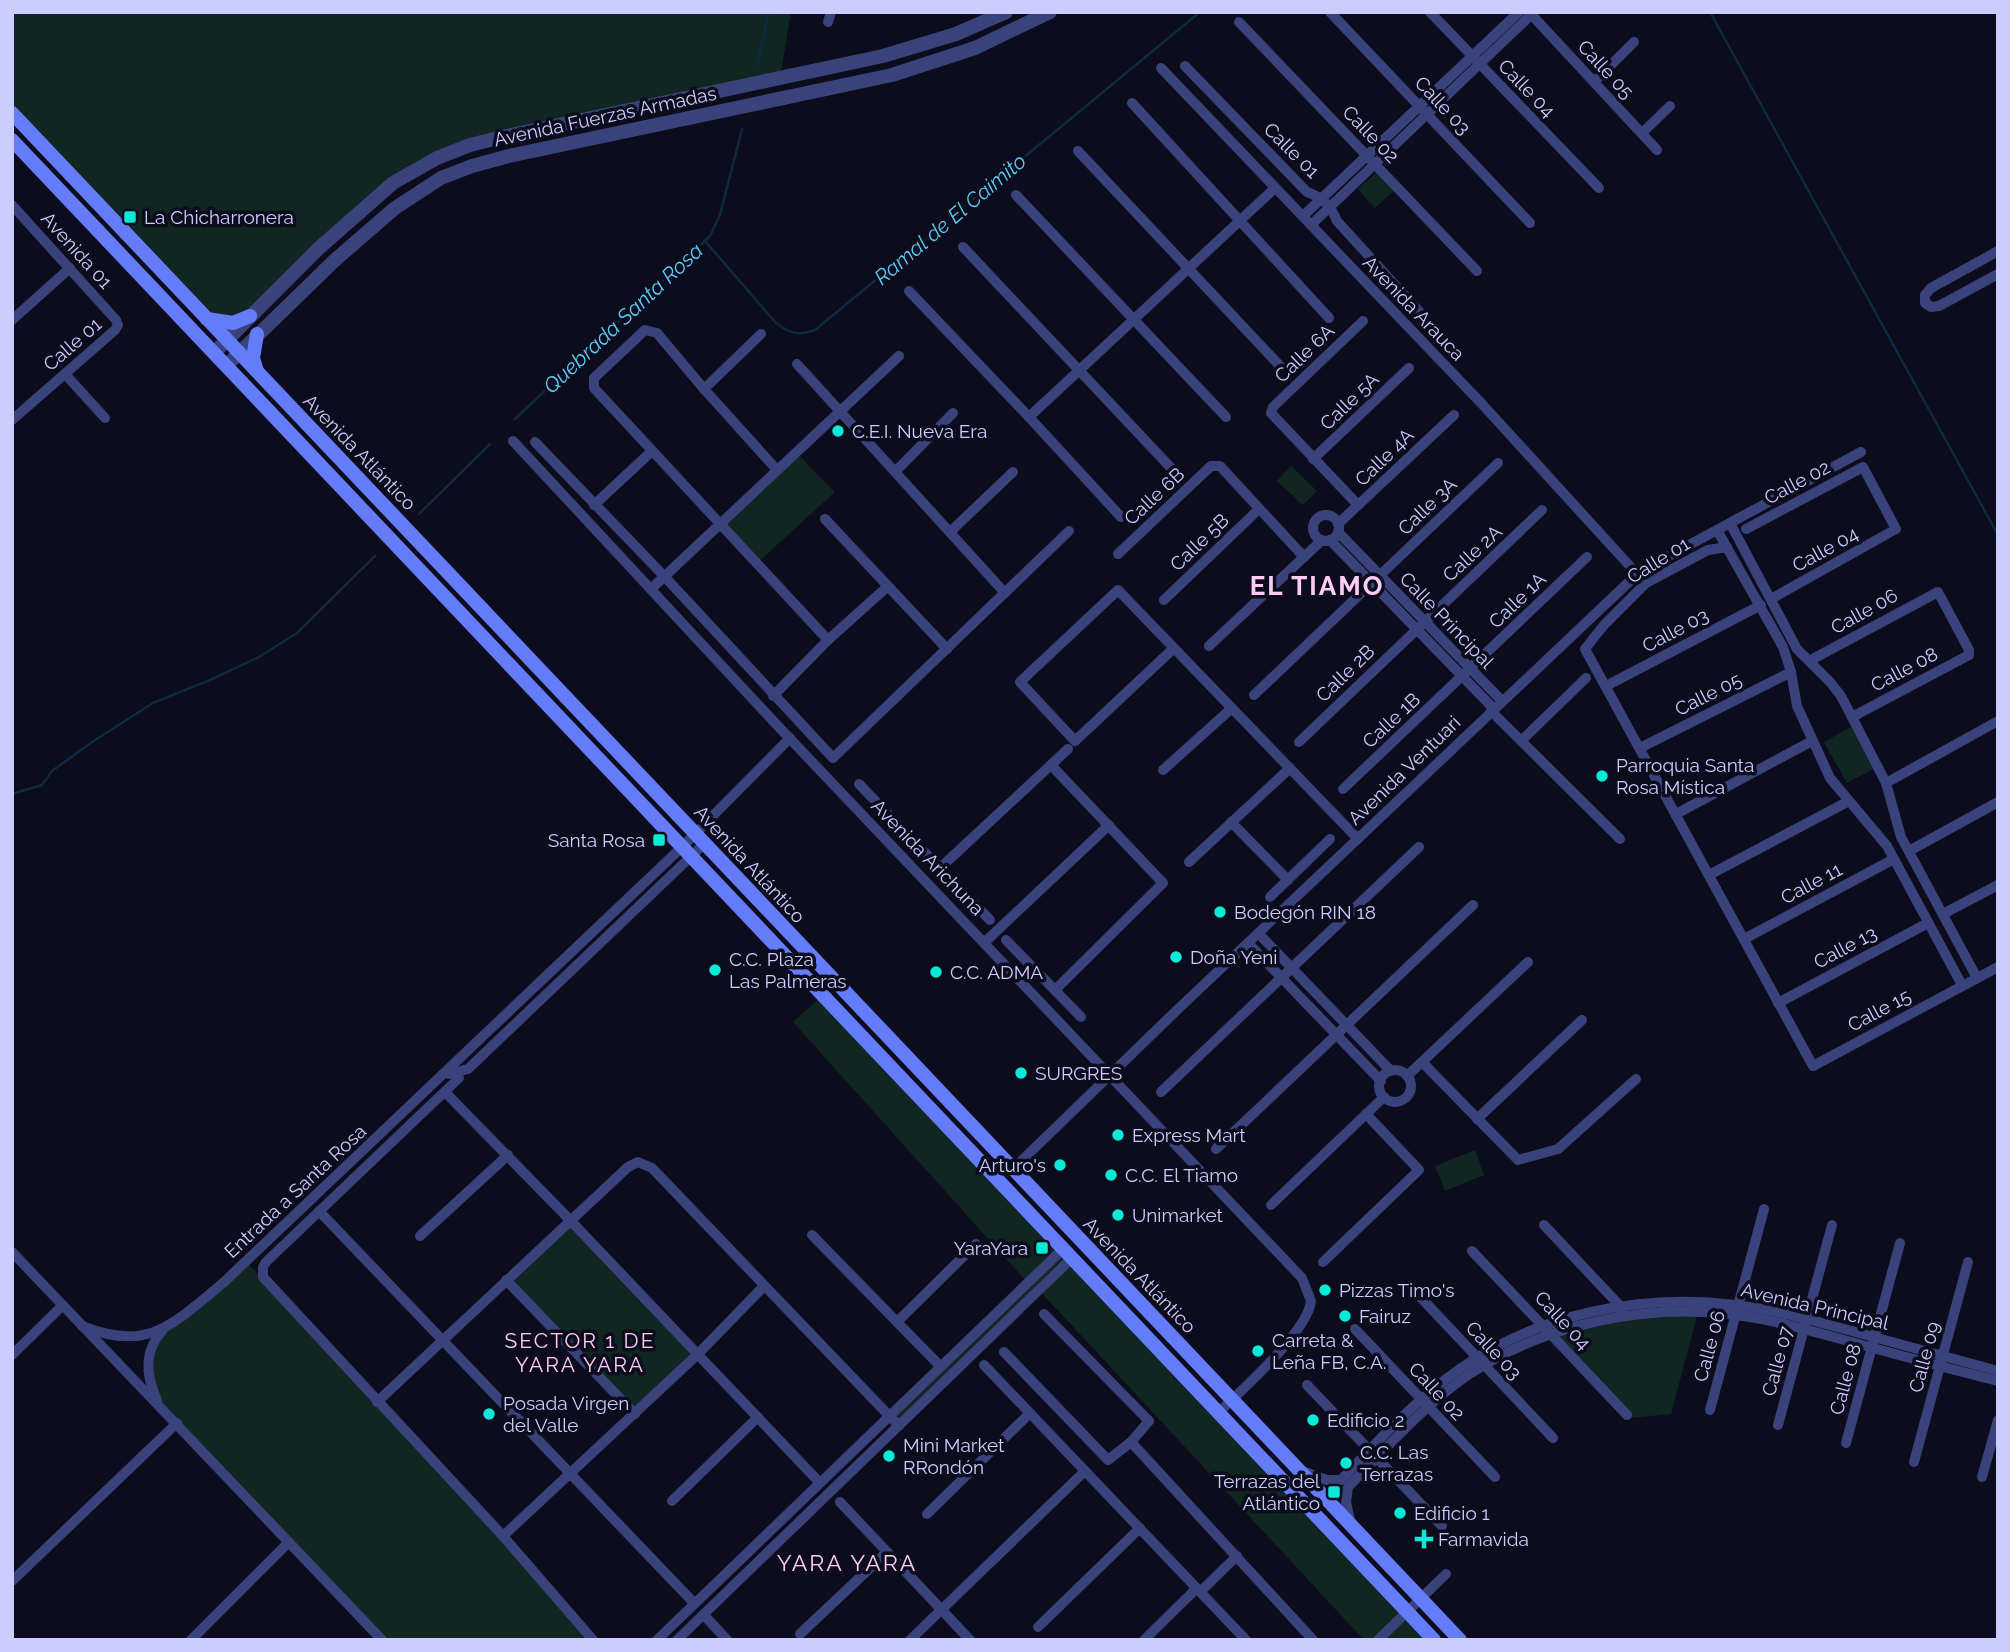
<svg xmlns="http://www.w3.org/2000/svg" width="2010" height="1652" viewBox="0 0 2010 1652" font-family="Raleway,sans-serif">
	<rect width="100%" height="100%" fill="#0c0c1c"/>
	<g fill="#102621">
		<path d="M 12,12 L 791,12 L 780,78 L 581,119 L 421,166 L 250,316 L 217,322 L 12,113 Z"/>
		<path d="M 1377,172 L 1394,191 L 1375,208 L 1358,189 Z"/>
		<path d="M 796,452 L 835,492 L 757,563 L 720,523 Z"/>
		<path d="M 1291,466 L 1317,491 L 1303,505 L 1277,481 Z"/>
		<path d="M 1851,727 L 1873,769 L 1847,783 L 1824,742 Z"/>
		<path d="M 823,995 L 1434,1640 L 1364,1640 L 1039,1290 L 899,1426 L 890,1416 L 1028,1283 L 793,1022 Z"/>
		<path d="M 1475,1150 L 1484,1175 L 1445,1191 L 1435,1166 Z"/>
		<path d="M 570,1220 L 698,1354 L 635,1414 L 506,1280 Z"/>
		<path d="M 246,1261 L 593,1640 L 382,1640 L 160,1406 L 149,1378 L 154,1340 Z"/>
		<path d="M 1698,1312 L 1671,1414 L 1630,1418 L 1552,1334 L 1594,1323 Z"/>
	</g>
	<g fill="none" stroke-linecap="round" stroke-linejoin="round">
		<g stroke="#0d2a3f" stroke-width="2.5">
			<path d="M 1710,12 L 1998,535"/>
			<path d="M 757,66 L 769,12"/>
			<path d="M 705,241 L 776,323 C 789,333 799,336 815,330 L 1200,12"/>
			<path d="M 515,419 L 710,236 L 720,215 L 742,129"/>
			<path d="M 419,514 L 490,444"/>
			<path d="M 12,794 L 42,785 L 52,771 L 92,742 L 153,703 L 210,680 L 259,657 L 297,633 L 375,556"/>
		</g>
		<g stroke="#39427a" stroke-width="10">
			<path d="M 1330,12 L 1530,223"/>
			<path d="M 1430,12 L 1599,188"/>
			<path d="M 1529,12 L 1657,150"/>
			<path d="M 828,22 L 831,12"/>
			<path d="M 1239,22 L 1477,271"/>
			<path d="M 1185,66 L 1307,192 C 1323,198 1330,204 1337,221 L 1427,320"/>
			<path d="M 1161,68 L 1482,404 L 1638,575"/>
			<path d="M 1594,82 L 1634,42"/>
			<path d="M 1132,103 L 1329,318"/>
			<path d="M 1642,133 L 1670,106"/>
			<path d="M 1078,151 L 1280,366"/>
			<path d="M 1016,195 L 1226,417"/>
			<path d="M 12,205 L 116,320 L 118,325 L 115,330 L 12,420"/>
			<path d="M 1303,216 L 1519,12"/>
			<path d="M 1311,225 L 1534,12"/>
			<path d="M 963,247 L 1172,469"/>
			<path d="M 1998,251 L 1931,288 L 1925,295 L 1925,303 L 1931,307 L 1939,306 L 1998,274"/>
			<path d="M 909,291 L 1029,417 L 1121,517"/>
			<path d="M 12,320 L 70,268"/>
			<path d="M 797,364 L 1005,593"/>
			<path d="M 65,374 L 105,418"/>
			<path d="M 704,389 L 761,334"/>
			<path d="M 1029,417 L 1275,188"/>
			<path d="M 513,441 L 776,724 L 1302,1278 L 1311,1301 C 1308,1331 1242,1390 1219,1412"/>
			<path d="M 535,442 L 664,576 L 833,758 L 1069,531"/>
			<path d="M 1313,459 L 1409,368"/>
			<path d="M 777,470 L 704,389 L 657,333 L 645,330 L 594,378 L 594,388 L 828,640"/>
			<path d="M 895,472 L 953,413"/>
			<path d="M 594,505 L 652,451"/>
			<path d="M 1358,505 L 1271,413 L 1273,407 L 1363,321"/>
			<circle cx="1326" cy="528" r="13"/>
			<path d="M 825,519 L 947,649"/>
			<path d="M 1730,523 L 1797,649 L 1830,682 L 1841,696 L 1886,783 L 1901,837 L 1977,978"/>
			<path d="M 1338,524 L 1454,415"/>
			<path d="M 1746,529 L 1863,467 L 1896,529 L 1771,599"/>
			<path d="M 1717,530 L 1783,647 L 1791,672 L 1797,706 L 1830,778 L 1887,846 L 1962,985"/>
			<path d="M 950,532 L 1013,472"/>
			<path d="M 1338,532 L 1502,701"/>
			<path d="M 1330,540 L 1494,709"/>
			<path d="M 1727,547 L 1708,550 L 1646,583 L 1604,625 L 1585,649 L 1813,1066 L 1998,967"/>
			<path d="M 1118,554 L 1211,466 L 1220,466 L 1304,557"/>
			<path d="M 651,589 L 899,356"/>
			<path d="M 1164,600 L 1258,510"/>
			<path d="M 1209,646 L 1322,540"/>
			<path d="M 1174,648 L 1075,741 L 1020,682 L 1118,590 L 1358,839"/>
			<path d="M 1809,661 L 1938,592 L 1969,650 L 1969,655 L 1852,717"/>
			<path d="M 1606,686 L 1761,605"/>
			<path d="M 1254,695 L 1498,463"/>
			<path d="M 773,696 L 828,640 L 887,587"/>
			<path d="M 1491,711 L 1620,839"/>
			<path d="M 1521,741 L 1586,678"/>
			<path d="M 1299,742 L 1542,510"/>
			<path d="M 1640,748 L 1791,672"/>
			<path d="M 1051,765 L 1163,883 L 1055,990"/>
			<path d="M 1163,770 L 1232,708"/>
			<path d="M 1886,783 L 1998,721"/>
			<path d="M 859,784 L 990,920"/>
			<path d="M 1343,789 L 1587,557"/>
			<path d="M 1676,814 L 1812,741"/>
			<path d="M 1231,822 L 1288,880"/>
			<path d="M 1909,851 L 1998,802"/>
			<path d="M 1189,862 L 1290,768"/>
			<path d="M 940,868 L 1068,749"/>
			<path d="M 1709,875 L 1849,801"/>
			<path d="M 1270,897 L 1330,839"/>
			<path d="M 1943,914 L 1998,885"/>
			<path d="M 1258,933 L 1391,1071"/>
			<path d="M 1744,939 L 1894,859"/>
			<path d="M 1006,940 L 1081,1017"/>
			<path d="M 985,942 L 1109,825"/>
			<path d="M 1248,943 L 1381,1081"/>
			<path d="M 1778,1003 L 1928,923"/>
			<path d="M 1422,1062 L 1518,1160 L 1558,1149 L 1636,1079"/>
			<circle cx="1395" cy="1086" r="16"/>
			<path d="M 449,1074 L 468,1069 L 704,844"/>
			<path d="M 1407,1076 L 1528,962"/>
			<path d="M 459,1078 L 266,1262 L 263,1267 L 263,1277 L 503,1536 L 593,1640"/>
			<path d="M 445,1092 L 570,1220 L 820,1483"/>
			<path d="M 1161,1092 L 1419,847"/>
			<path d="M 1477,1119 L 1582,1020"/>
			<path d="M 1216,1149 L 1473,905"/>
			<path d="M 1013,1169 L 1176,1011 L 1631,580 L 1654,564 L 1861,452"/>
			<path d="M 1271,1205 L 1384,1097"/>
			<path d="M 319,1211 L 694,1603"/>
			<path d="M 1544,1225 L 1621,1307 L 1621,1310"/>
			<path d="M 812,1235 L 897,1322"/>
			<path d="M 420,1236 L 508,1155"/>
			<path d="M 1472,1251 L 1627,1415"/>
			<path d="M 12,1252 L 382,1640"/>
			<path d="M 1323,1262 L 1419,1170 L 1366,1114"/>
			<path d="M 506,1280 L 635,1414"/>
			<path d="M 1410,1286 L 1553,1438"/>
			<path d="M 1044,1314 L 1149,1421 L 1131,1442 L 1313,1640"/>
			<path d="M 82,1326 C 149,1353 173,1324 223,1283 L 683,846 L 790,738"/>
			<path d="M 1355,1329 L 1495,1477"/>
			<path d="M 1004,1352 L 1108,1460 L 1131,1442"/>
			<path d="M 12,1355 L 63,1305"/>
			<path d="M 984,1365 L 1246,1640"/>
			<path d="M 941,1367 L 897,1322 L 976,1244"/>
			<path d="M 1307,1385 L 1442,1526"/>
			<path d="M 157,1400 C 146,1376 143,1352 162,1331"/>
			<path d="M 377,1402 L 628,1167 L 638,1162 L 652,1168 L 899,1426"/>
			<path d="M 1710,1410 L 1764,1209"/>
			<path d="M 1778,1425 L 1832,1225"/>
			<path d="M 1846,1443 L 1900,1243"/>
			<path d="M 1914,1462 L 1968,1262"/>
			<path d="M 1302,1471 L 1327,1480 L 1341,1480 C 1379,1440 1416,1399 1461,1368 C 1539,1314 1642,1293 1735,1305 C 1777,1310 1818,1322 1859,1333 C 1905,1346 1952,1358 1998,1371"/>
			<path d="M 1982,1477 L 1998,1420"/>
			<path d="M 672,1501 L 758,1417"/>
			<path d="M 840,1502 L 970,1640"/>
			<path d="M 927,1514 L 1030,1413"/>
			<path d="M 1351,1525 L 1346,1502 L 1348,1487 C 1386,1449 1423,1406 1468,1375 C 1544,1324 1646,1303 1736,1315 C 1776,1320 1815,1332 1855,1343 C 1902,1356 1950,1369 1998,1381"/>
			<path d="M 503,1536 L 698,1354 L 764,1286"/>
			<path d="M 12,1581 L 177,1423"/>
			<path d="M 1200,1592 L 1237,1556"/>
			<path d="M 704,1615 L 727,1640"/>
			<path d="M 1038,1627 L 1140,1528"/>
			<path d="M 800,1634 L 887,1552"/>
			<path d="M 191,1640 L 289,1542"/>
			<path d="M 657,1640 L 1063,1249"/>
			<path d="M 677,1640 L 1072,1258"/>
			<path d="M 910,1640 L 1085,1471"/>
			<path d="M 1144,1640 L 1197,1588"/>
			<path d="M 1378,1640 L 1446,1574"/>
		</g>
		<g stroke="#39427a" stroke-width="14">
			<path d="M 215,352 L 318,249 L 393,183 L 437,158 L 470,145 L 502,137 L 883,56 L 956,34 L 1006,12"/>
			<path d="M 227,365 L 335,260 L 395,208 L 441,178 L 472,166 L 509,156 L 892,75 L 975,48 L 1050,12"/>
		</g>
		<g stroke="#657cf9" stroke-width="14">
			<path d="M 12,113 L 1460,1640"/>
			<path d="M 12,140 L 1434,1640"/>
			<path d="M 207,319 L 233,323 L 250,316"/>
			<path d="M 257,371 L 253,358 L 257,334"/>
		</g>
	</g>
	<g fill="#09e9d7" stroke="#0c0c1c" stroke-width="2.5">
		<rect x="123" y="210" width="14" height="14" rx="3.5"/>
		<circle cx="838" cy="431" r="7"/>
		<circle cx="1602" cy="776" r="7"/>
		<rect x="652" y="833" width="14" height="14" rx="3.5"/>
		<circle cx="1220" cy="912" r="7"/>
		<circle cx="1176" cy="957" r="7"/>
		<circle cx="715" cy="970" r="7"/>
		<circle cx="936" cy="972" r="7"/>
		<circle cx="1021" cy="1073" r="7"/>
		<circle cx="1118" cy="1135" r="7"/>
		<circle cx="1060" cy="1165" r="7"/>
		<circle cx="1111" cy="1175" r="7"/>
		<circle cx="1118" cy="1215" r="7"/>
		<rect x="1035" y="1241" width="14" height="14" rx="3.5"/>
		<circle cx="1325" cy="1290" r="7"/>
		<circle cx="1345" cy="1316" r="7"/>
		<circle cx="1258" cy="1351" r="7"/>
		<circle cx="489" cy="1414" r="7"/>
		<circle cx="1313" cy="1420" r="7"/>
		<circle cx="889" cy="1456" r="7"/>
		<circle cx="1346" cy="1463" r="7"/>
		<rect x="1327" y="1485" width="14" height="14" rx="3.5"/>
		<circle cx="1400" cy="1513" r="7"/>
		<path d="M1420.5 1528.5h7v7h7v7h-7v7h-7v-7h-7v-7h7z"/>
	</g>
	<g text-anchor="middle" dominant-baseline="central" stroke-width="7" stroke-linejoin="round" paint-order="stroke">
		<g font-size="19" fill="#cacdfd" stroke="#0c0c1c">
			<text transform="translate(1606 69) rotate(47)">Calle 05</text>
			<text transform="translate(1527 88) rotate(46)">Calle 04</text>
			<text transform="translate(1443 105) rotate(47)">Calle 03</text>
			<text transform="translate(605 116) rotate(-12)">Avenida Fuerzas Armadas</text>
			<text transform="translate(1371 134) rotate(46)">Calle 02</text>
			<text transform="translate(1292 150) rotate(45)">Calle 01</text>
			<text transform="translate(77 250) rotate(48)">Avenida 01</text>
			<text transform="translate(1414 308) rotate(46)">Avenida Arauca</text>
			<text transform="translate(72 344) rotate(-41)">Calle 01</text>
			<text transform="translate(1304 353) rotate(-44)">Calle 6A</text>
			<text transform="translate(1349 401) rotate(-44)">Calle 5A</text>
			<text transform="translate(360 452) rotate(46)">Avenida Atlántico</text>
			<text transform="translate(1384 457) rotate(-44)">Calle 4A</text>
			<text transform="translate(1797 482) rotate(-28)">Calle 02</text>
			<text transform="translate(1154 496) rotate(-43)">Calle 6B</text>
			<text transform="translate(1427 506) rotate(-44)">Calle 3A</text>
			<text transform="translate(1199 542) rotate(-44)">Calle 5B</text>
			<text transform="translate(1825 549) rotate(-29)">Calle 04</text>
			<text transform="translate(1472 553) rotate(-43)">Calle 2A</text>
			<text transform="translate(1658 560) rotate(-32)">Calle 01</text>
			<text transform="translate(1517 600) rotate(-44)">Calle 1A</text>
			<text transform="translate(1864 611) rotate(-29)">Calle 06</text>
			<text transform="translate(1447 620) rotate(46)">Calle Principal</text>
			<text transform="translate(1675 630) rotate(-28)">Calle 03</text>
			<text transform="translate(1904 669) rotate(-28)">Calle 08</text>
			<text transform="translate(1345 673) rotate(-44)">Calle 2B</text>
			<text transform="translate(1708 694) rotate(-27)">Calle 05</text>
			<text transform="translate(1391 720) rotate(-43)">Calle 1B</text>
			<text transform="translate(1404 770) rotate(-44)">Avenida Ventuari</text>
			<text transform="translate(928 857) rotate(46)">Avenida Arichuna</text>
			<text transform="translate(750 864) rotate(47)">Avenida Atlántico</text>
			<text transform="translate(1811 883) rotate(-28)">Calle 11</text>
			<text transform="translate(1845 947) rotate(-28)">Calle 13</text>
			<text transform="translate(1879 1010) rotate(-28)">Calle 15</text>
			<text transform="translate(295 1191) rotate(-43)">Entrada a Santa Rosa</text>
			<text transform="translate(1140 1275) rotate(46)">Avenida Atlántico</text>
			<text transform="translate(1815 1306) rotate(13)">Avenida Principal</text>
			<text transform="translate(1563 1320) rotate(47)">Calle 04</text>
			<text transform="translate(1709 1346) rotate(-75)">Calle 06</text>
			<text transform="translate(1494 1350) rotate(47)">Calle 03</text>
			<text transform="translate(1924 1357) rotate(-75)">Calle 09</text>
			<text transform="translate(1777 1361) rotate(-75)">Calle 07</text>
			<text transform="translate(1845 1379) rotate(-75)">Calle 08</text>
			<text transform="translate(1437 1391) rotate(47)">Calle 02</text>
		</g>
		<g font-size="19" fill="#cacdfd" stroke="#0c0c1c" text-anchor="start">
			<text x="144" y="217">La Chicharronera</text>
			<text x="852" y="431">C.E.I. Nueva Era</text>
			<text x="1616" y="765">Parroquia Santa<tspan x="1616" dy="22">Rosa Mística</tspan></text>
			<text x="645" y="840" text-anchor="end">Santa Rosa</text>
			<text x="1234" y="912">Bodegón RIN 18</text>
			<text x="1190" y="957">Doña Yeni</text>
			<text x="729" y="959">C.C. Plaza<tspan x="729" dy="22">Las Palmeras</tspan></text>
			<text x="950" y="972">C.C. ADMA</text>
			<text x="1035" y="1073">SURGRES</text>
			<text x="1132" y="1135">Express Mart</text>
			<text x="1046" y="1165" text-anchor="end">Arturo's</text>
			<text x="1125" y="1175">C.C. El Tiamo</text>
			<text x="1132" y="1215">Unimarket</text>
			<text x="1028" y="1248" text-anchor="end">YaraYara</text>
			<text x="1339" y="1290">Pizzas Timo's</text>
			<text x="1359" y="1316">Fairuz</text>
			<text x="1272" y="1340">Carreta &amp;<tspan x="1272" dy="22">Leña FB, C.A.</tspan></text>
			<text x="503" y="1403">Posada Virgen<tspan x="503" dy="22">del Valle</tspan></text>
			<text x="1327" y="1420">Edificio 2</text>
			<text x="903" y="1445">Mini Market<tspan x="903" dy="22">RRondón</tspan></text>
			<text x="1360" y="1452">C.C. Las<tspan x="1360" dy="22">Terrazas</tspan></text>
			<text x="1320" y="1481" text-anchor="end">Terrazas del<tspan x="1320" dy="22">Atlántico</tspan></text>
			<text x="1414" y="1513">Edificio 1</text>
			<text x="1438" y="1539">Farmavida</text>
		</g>
		<g font-size="21" font-style="italic" fill="#5cccf8" stroke="#0c0c1c">
			<text transform="translate(950 219) rotate(-40)">Ramal de El Caimito</text>
			<text transform="translate(623 318) rotate(-43)">Quebrada Santa Rosa</text>
		</g>
		<g font-size="21" letter-spacing="2" fill="#fdccf4" stroke="#0c0c1c">
			<text x="580" y="1340">SECTOR 1 DE<tspan x="580" dy="24">YARA YARA</tspan></text>
		</g>
		<g font-size="23" letter-spacing="2" fill="#fdccf4" stroke="#0c0c1c">
			<text x="847" y="1562">YARA YARA</text>
		</g>
		<g font-size="26" font-weight="bold" letter-spacing="2" fill="#fdccf4" stroke="#0c0c1c">
			<text x="1317" y="586">EL TIAMO</text>
		</g>
	</g>
	<rect width="2010" height="1652" fill="none" stroke="#cacdfd" stroke-width="28"/>
</svg>
